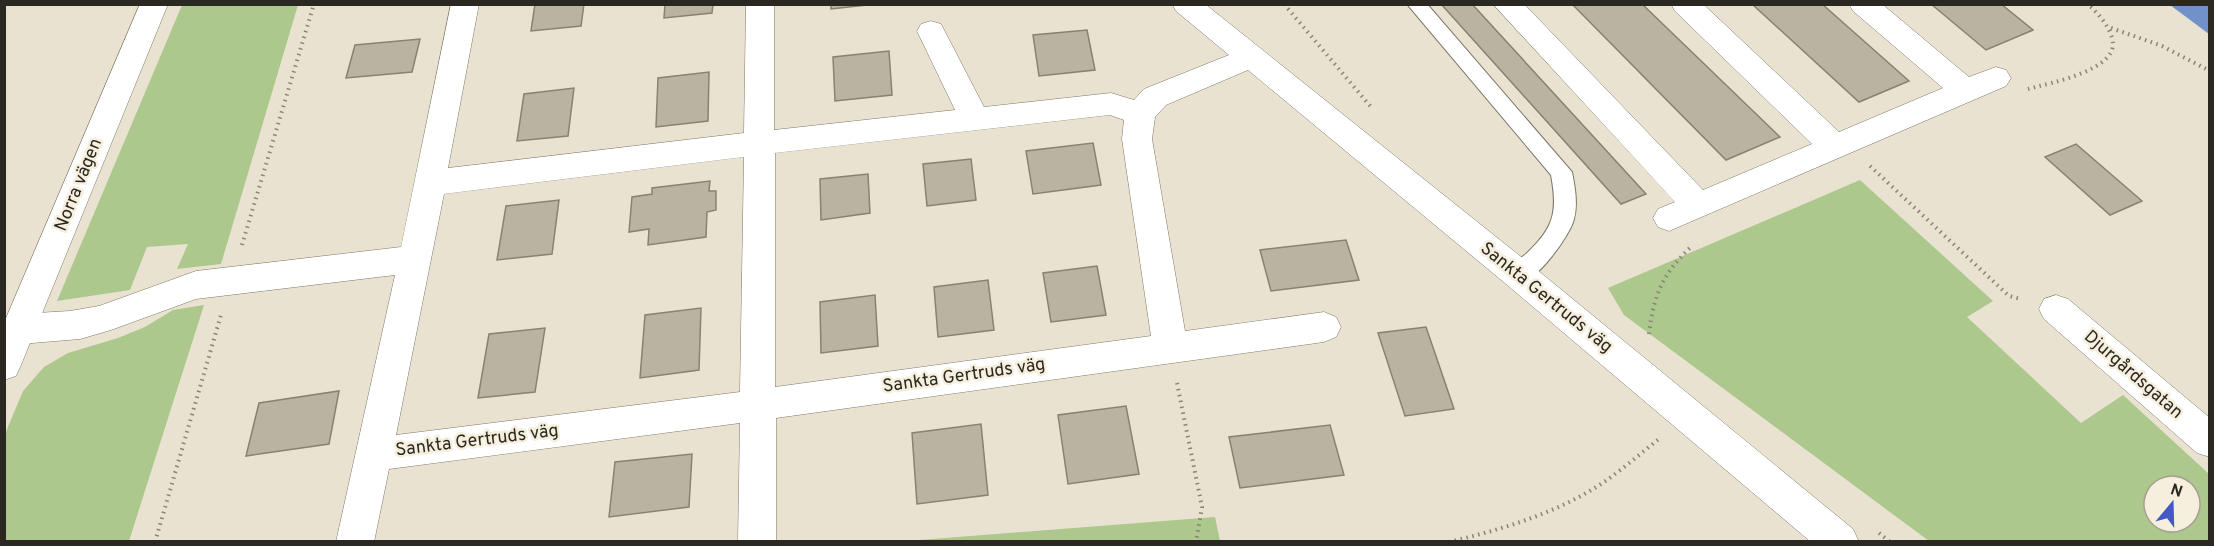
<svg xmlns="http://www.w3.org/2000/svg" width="2214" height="546" viewBox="0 0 2214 546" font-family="Overpass,sans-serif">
	<rect width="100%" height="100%" fill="#e9e2d0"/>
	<g fill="#adc88c" fill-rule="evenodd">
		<path d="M 182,5 L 298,5 L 221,264 L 177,269 L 188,244 L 147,247 L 130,290 L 57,301 Z"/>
		<path d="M 1860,180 L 1993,301 L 1967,317 L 2081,423 L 2123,395 L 2209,474 L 2209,541 L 1929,541 L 1624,315 L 1608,288 ZM 2154,486 L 2190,486 L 2190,522 L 2154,522 Z"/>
		<path d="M 204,305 L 129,541 L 5,541 L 5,434 L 23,391 L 44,367 L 68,353 L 118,338 L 145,327 L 173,310 Z"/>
		<path d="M 1215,517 L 1220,541 L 907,541 Z"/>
	</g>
	<path fill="#7092c8" d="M 2170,5 L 2209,5 L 2209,34 Z"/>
	<g fill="#bab3a2" stroke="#888271" stroke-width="1.5">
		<path d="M 535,4 L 584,4 L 581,26 L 531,31 Z"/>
		<path d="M 665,4 L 713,4 L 712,13 L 664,18 Z"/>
		<path d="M 831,4 L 877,4 L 831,9 Z"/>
		<path d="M 1441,4 L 1472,4 L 1646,194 L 1621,204 Z"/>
		<path d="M 1572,4 L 1642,4 L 1780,137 L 1726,160 Z"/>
		<path d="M 1752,4 L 1822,4 L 1909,81 L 1859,102 Z"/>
		<path d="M 1931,4 L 2001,4 L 2033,30 L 1986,50 Z"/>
		<path d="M 1087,30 L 1095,70 L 1039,76 L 1033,35 Z"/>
		<path d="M 420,39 L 412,72 L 346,78 L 355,45 Z"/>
		<path d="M 889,51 L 892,95 L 835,101 L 833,57 Z"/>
		<path d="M 709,72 L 708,121 L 656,127 L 658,78 Z"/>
		<path d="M 574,88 L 568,136 L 517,141 L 524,94 Z"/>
		<path d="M 1093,143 L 1101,185 L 1033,194 L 1026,151 Z"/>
		<path d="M 2076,144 L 2142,201 L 2110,215 L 2045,157 Z"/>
		<path d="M 971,159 L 976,200 L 927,206 L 923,164 Z"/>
		<path d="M 868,174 L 870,213 L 821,220 L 820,179 Z"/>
		<path d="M 710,181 L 709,191 L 716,191 L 716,210 L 707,212 L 706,237 L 648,245 L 649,229 L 629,232 L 632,197 L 652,194 L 652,188 Z"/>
		<path d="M 559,200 L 552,254 L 497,260 L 506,206 Z"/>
		<path d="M 1346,240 L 1359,280 L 1271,291 L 1260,250 Z"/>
		<path d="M 1097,266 L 1106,315 L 1051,322 L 1043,273 Z"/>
		<path d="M 988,280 L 994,330 L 938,337 L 934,287 Z"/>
		<path d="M 875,295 L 878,346 L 821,353 L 820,302 Z"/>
		<path d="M 701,308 L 699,370 L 640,378 L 645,315 Z"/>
		<path d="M 1426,327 L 1454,409 L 1405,416 L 1378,333 Z"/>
		<path d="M 545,328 L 535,392 L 478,398 L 489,334 Z"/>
		<path d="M 339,391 L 329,444 L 246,456 L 259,403 Z"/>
		<path d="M 1126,406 L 1139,474 L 1068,484 L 1058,415 Z"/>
		<path d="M 981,424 L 988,495 L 917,504 L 912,433 Z"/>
		<path d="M 1330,425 L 1344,475 L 1240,488 L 1229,437 Z"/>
		<path d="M 692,454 L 689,507 L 609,517 L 615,462 Z"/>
	</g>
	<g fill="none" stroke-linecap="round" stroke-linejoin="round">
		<defs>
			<path id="lane" d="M 1407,4 L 1427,4 L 1572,172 C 1575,187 1578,204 1574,219 C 1570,236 1536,282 1519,283 C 1517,283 1512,281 1510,281 L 1507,274 C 1511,265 1518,260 1526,254 C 1554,228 1558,212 1551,175 Z"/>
			<g id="street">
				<path d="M 451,4 L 479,4 L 448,168 L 744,133 L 746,4 L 774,4 L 774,130 L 955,110 L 917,31 L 921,24 L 931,21 L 941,24 L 984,107 L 1111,93 L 1134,100 L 1144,89 L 1229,55 L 1176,11 L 1172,4 L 1205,4 L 1530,264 L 1853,529 L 1859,542 L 1811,542 L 1506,284 L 1248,70 L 1166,105 L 1155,117 L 1152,139 L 1185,331 L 1324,312 L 1336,317 L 1341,327 L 1336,337 L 1324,342 L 776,418 L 776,542 L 738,542 L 740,423 L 389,469 L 374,542 L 336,542 L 395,275 L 196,299 L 111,330 L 80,339 L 20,344 L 8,339 L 4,326 L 8,319 L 20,314 L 70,311 L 99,306 L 196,271 L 401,247 ZM 1110,115 L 1124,120 L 1122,139 L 1151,336 L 775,387 L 775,153 ZM 744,157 L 740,392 L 396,435 L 444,194 Z"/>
				<path d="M 1493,4 L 1524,4 L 1703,190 L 1812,144 L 1675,11 L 1671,4 L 1703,4 L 1839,132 L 1943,88 L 1853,11 L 1849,4 L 1882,4 L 1969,77 L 1996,67 L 2006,70 L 2011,78 L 2006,86 L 1669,231 L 1658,227 L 1653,218 L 1658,209 L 1675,202 Z"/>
				<path d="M 2056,295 L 2068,299 L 2210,418 L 2210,457 L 2197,453 L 2044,319 L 2039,309 L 2044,299 Z"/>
			</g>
			<path id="secondary" d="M 140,4 L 168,4 L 21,365 L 16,376 L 4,380 L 4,323 Z"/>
		</defs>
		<use href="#lane" stroke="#7e7868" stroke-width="2"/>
		<use href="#street" stroke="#7e7868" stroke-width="1"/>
		<use href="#secondary" stroke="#7e7868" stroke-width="1"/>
		<g stroke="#898477" stroke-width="4" stroke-dasharray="1.5 4.5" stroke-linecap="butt">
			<path d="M 1284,4 L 1371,107"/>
			<path d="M 2111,28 L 2162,46 L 2210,71"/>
			<path d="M 2028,89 C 2049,83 2122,70 2112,38 C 2108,24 2098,14 2088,4"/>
			<path d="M 1870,166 L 2009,296 L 2021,299"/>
			<path d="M 242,245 L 314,4"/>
			<path d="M 1649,334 C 1654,293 1663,273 1693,245"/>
			<path d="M 1177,383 L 1202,507 L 1196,542"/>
			<path d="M 1879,533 L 1890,542"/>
			<path d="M 155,542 L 221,315"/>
			<path d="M 1449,542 C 1503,529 1558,513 1604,482 C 1623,469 1641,453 1659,439"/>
		</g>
		<use href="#lane" fill="#fff" fill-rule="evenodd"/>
		<use href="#street" fill="#fff" fill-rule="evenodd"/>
		<use href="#secondary" fill="#fff" fill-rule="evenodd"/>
	</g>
	<g text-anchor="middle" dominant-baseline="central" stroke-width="5" stroke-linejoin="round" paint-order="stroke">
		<g font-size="18" fill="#2b2821" stroke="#f6efdd">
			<text transform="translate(79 185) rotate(-68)">Norra vägen</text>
			<text transform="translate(1546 298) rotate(39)">Sankta Gertruds väg</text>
			<text transform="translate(2133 375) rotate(41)">Djurgårdsgatan</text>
			<text transform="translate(964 376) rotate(-8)">Sankta Gertruds väg</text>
			<text transform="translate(477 441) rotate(-7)">Sankta Gertruds väg</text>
		</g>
	</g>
	<rect width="2214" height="546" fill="none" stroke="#2b2821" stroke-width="12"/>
	<g transform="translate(2172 504) rotate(19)"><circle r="28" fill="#f6efdd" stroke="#a59f92" stroke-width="1.5"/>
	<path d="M0-4.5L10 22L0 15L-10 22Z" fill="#4457cb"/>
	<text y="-9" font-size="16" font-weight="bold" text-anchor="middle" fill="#2b2821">N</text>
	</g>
</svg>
